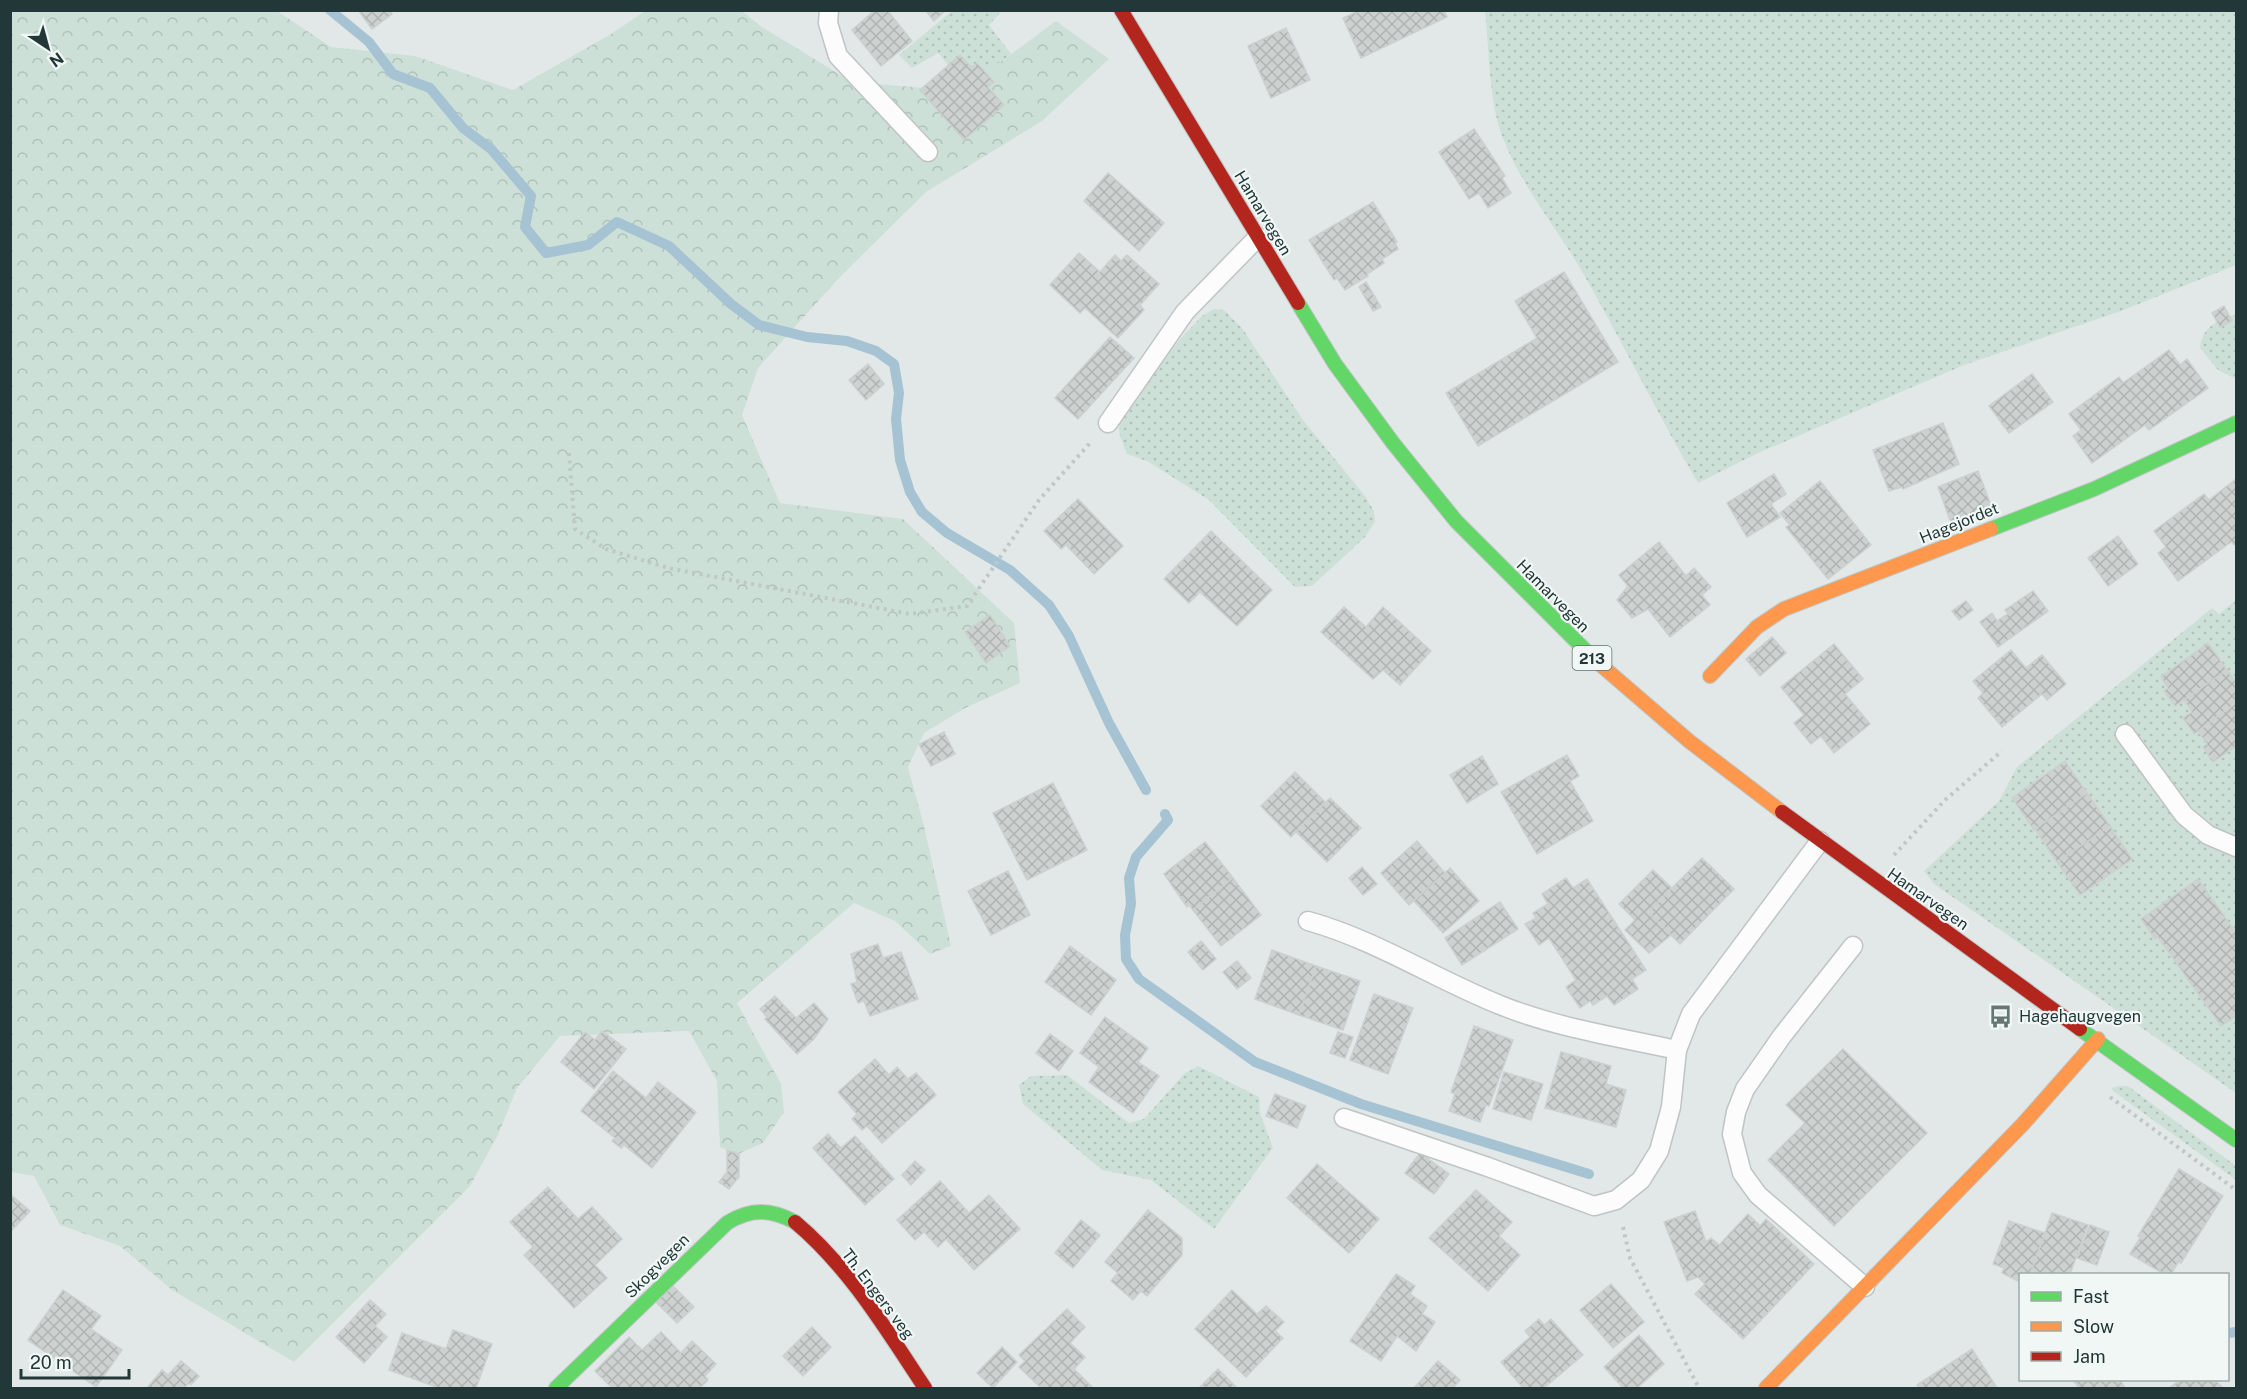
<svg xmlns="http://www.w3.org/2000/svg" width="2247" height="1399" viewBox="0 0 2247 1399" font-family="'Public Sans',sans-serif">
	<defs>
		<pattern id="grass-dots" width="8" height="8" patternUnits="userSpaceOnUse" patternTransform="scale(1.5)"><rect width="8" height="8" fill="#cde0d7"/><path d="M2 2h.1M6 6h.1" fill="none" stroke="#b0c1b9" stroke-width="1.8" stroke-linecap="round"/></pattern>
		<pattern id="forest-crowns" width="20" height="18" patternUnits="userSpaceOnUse" patternTransform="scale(1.5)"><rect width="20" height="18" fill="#cde0d7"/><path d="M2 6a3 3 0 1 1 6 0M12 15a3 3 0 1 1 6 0" fill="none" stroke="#b0c1b9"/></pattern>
		<pattern id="building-cross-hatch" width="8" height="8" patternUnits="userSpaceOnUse" patternTransform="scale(1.5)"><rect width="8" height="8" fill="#cdd1d0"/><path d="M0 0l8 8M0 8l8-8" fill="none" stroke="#b0b4b3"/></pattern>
	</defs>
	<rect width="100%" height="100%" fill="#e2e8e7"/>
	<g fill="url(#grass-dots)">
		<path d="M 953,10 L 1002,11 L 989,25 L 1011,54 L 967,87 L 938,53 L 912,68 L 899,55 Z"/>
		<path d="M 1485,11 L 2236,11 L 2236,265 L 2121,311 L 1964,365 L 1758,453 L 1698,483 C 1658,415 1623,343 1584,275 C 1557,227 1519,184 1501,133 C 1489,98 1489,48 1485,11 Z"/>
		<path d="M 1214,309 L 1224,310 L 1242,328 L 1303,420 L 1365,496 L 1374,511 L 1375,522 L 1365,537 L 1312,586 L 1295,587 L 1209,500 L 1147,461 L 1127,454 L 1120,436 L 1118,421 L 1158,363 L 1202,316 Z"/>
		<path d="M 2236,315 L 2236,379 L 2218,370 L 2200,348 C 2202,334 2206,329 2217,322 L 2220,327 L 2231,321 L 2229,316 Z"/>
		<path d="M 2236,600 L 2236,1093 L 1934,884 L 1924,871 L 1999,801 L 2017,767 L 2212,608 L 2219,614 Z"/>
		<path d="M 1198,1066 L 1259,1097 L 1260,1113 L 1273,1148 L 1214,1229 L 1151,1180 L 1102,1170 L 1023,1104 L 1019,1085 L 1031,1076 L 1067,1075 L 1129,1123 L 1144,1119 L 1184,1074 Z"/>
		<path d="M 2119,1086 L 2128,1086 L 2236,1166 L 2236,1180 L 2113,1091 L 2112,1088 Z"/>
	</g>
	<path fill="url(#forest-crowns)" d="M 10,11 L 277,11 L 331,47 L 415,56 L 513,90 L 611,34 L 645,11 L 742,11 L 762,27 L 852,82 L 961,91 L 1056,21 L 1109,59 L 1042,121 L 926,192 L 838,279 L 758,368 L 742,415 L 780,503 L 903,519 L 1014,623 L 1020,683 L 965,708 L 924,733 L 908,767 L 924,826 L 951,946 L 930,954 L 895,921 L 854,903 L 737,1003 L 781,1084 L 784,1112 L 763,1143 L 738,1154 L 720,1147 L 717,1081 L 689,1031 L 560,1036 L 517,1088 L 498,1135 L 470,1186 L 294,1362 L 172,1290 L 120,1246 L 60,1225 L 34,1176 L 11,1172 Z"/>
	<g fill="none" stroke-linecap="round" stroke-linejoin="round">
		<g stroke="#a6c3d3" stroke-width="10">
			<path d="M 330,10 L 369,42 L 393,74 L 430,88 L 463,128 L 491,149 L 531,196 L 525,227 L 546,253 L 588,245 L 617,222 L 669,246 L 731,304 L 759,325 L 807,337 L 847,341 L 876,351 L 894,364 L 899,393 L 896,419 L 900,460 L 910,492 L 922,512 L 947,533 L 1010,570 L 1049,605 L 1069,636 L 1109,723 L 1146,790"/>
			<path d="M 1165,814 L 1168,820 L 1136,857 L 1129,878 L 1131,904 L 1125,935 L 1126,959 L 1139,979 L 1255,1062 L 1361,1104 L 1589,1174"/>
			<path d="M 2228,1333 L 2236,1332"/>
		</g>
	</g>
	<g fill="url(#building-cross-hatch)" stroke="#cbd1d0" stroke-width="1.5">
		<path d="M 358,10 L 390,10 L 392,14 L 372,29 Z"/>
		<path d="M 875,10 L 887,10 L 912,41 L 881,66 L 852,30 Z"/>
		<path d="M 925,10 L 946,10 L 934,21 Z"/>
		<path d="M 1360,10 L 1444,10 L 1447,17 L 1361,58 L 1343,18 Z"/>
		<path d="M 1286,28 L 1310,80 L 1271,98 L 1248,46 Z"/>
		<path d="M 960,55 L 971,67 L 977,63 L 994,82 L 988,87 L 1004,105 L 964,140 L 920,90 Z"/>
		<path d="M 1474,129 L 1505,176 L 1502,178 L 1511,193 L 1488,208 L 1479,193 L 1469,199 L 1439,152 Z"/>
		<path d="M 1108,173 L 1164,223 L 1139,251 L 1084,201 Z"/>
		<path d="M 1373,202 L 1397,242 L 1395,243 L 1398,249 L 1382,259 L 1384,263 L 1367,274 L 1368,276 L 1345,290 L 1337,278 L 1334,280 L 1309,240 Z"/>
		<path d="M 1079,253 L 1100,272 L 1115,255 L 1121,261 L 1127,255 L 1159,284 L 1140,305 L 1144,310 L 1118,338 L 1085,308 L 1080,313 L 1050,285 Z"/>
		<path d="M 1564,272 L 1618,362 L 1478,446 L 1446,393 L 1537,338 L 1515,301 Z"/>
		<path d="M 1366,282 L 1381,307 L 1373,311 L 1359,287 Z"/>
		<path d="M 2224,306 L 2232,321 L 2220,327 L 2212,313 Z"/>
		<path d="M 1110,337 L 1134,358 L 1078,419 L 1055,398 Z"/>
		<path d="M 2169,350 L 2180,365 L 2187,359 L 2208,388 L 2149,430 L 2145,425 L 2092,463 L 2073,436 L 2081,430 L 2069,414 L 2119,377 L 2123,383 Z"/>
		<path d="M 868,364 L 884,384 L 866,400 L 849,380 Z"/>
		<path d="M 2032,374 L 2053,402 L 2009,433 L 1989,406 Z"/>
		<path d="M 1943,423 L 1959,464 L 1903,489 L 1902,487 L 1889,491 L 1873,450 Z"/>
		<path d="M 1978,471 L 1992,508 L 1951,523 L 1938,487 Z"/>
		<path d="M 1774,474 L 1786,494 L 1771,504 L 1780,517 L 1747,537 L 1727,503 Z"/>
		<path d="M 2236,479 L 2236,546 L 2231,542 L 2178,581 L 2158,553 L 2166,547 L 2154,531 L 2204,494 L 2209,500 Z"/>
		<path d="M 1820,481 L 1871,545 L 1828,579 L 1786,527 L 1790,525 L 1780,513 Z"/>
		<path d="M 1078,499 L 1123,546 L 1094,574 L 1066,545 L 1061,549 L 1044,531 Z"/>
		<path d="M 1211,531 L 1272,590 L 1237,626 L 1200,592 L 1189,603 L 1164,579 Z"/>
		<path d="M 2118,536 L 2138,564 L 2108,586 L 2088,558 Z"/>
		<path d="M 1659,542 L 1686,576 L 1694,568 L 1711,587 L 1702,595 L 1710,605 L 1670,637 L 1648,609 L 1632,618 L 1617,600 L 1628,586 L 1619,575 Z"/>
		<path d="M 2033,591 L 2048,611 L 1998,647 L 1980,622 L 1992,613 L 1997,621 L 2008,614 L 2005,610 Z"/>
		<path d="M 1966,601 L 1973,610 L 1959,620 L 1952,611 Z"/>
		<path d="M 1344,607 L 1366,627 L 1383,607 L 1431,651 L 1400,685 L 1383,670 L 1373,679 L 1321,632 Z"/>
		<path d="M 990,615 L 1010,646 L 986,663 L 965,632 Z"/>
		<path d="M 1772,637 L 1786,653 L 1760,676 L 1746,659 Z"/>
		<path d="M 2208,643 L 2227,670 L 2175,706 L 2164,691 L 2168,688 L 2161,677 Z"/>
		<path d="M 1834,644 L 1863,679 L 1845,694 L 1870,724 L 1834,753 L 1821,736 L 1811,744 L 1794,723 L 1804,715 L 1781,687 Z"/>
		<path d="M 2011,650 L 2026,668 L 2042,655 L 2066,684 L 2047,700 L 2042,694 L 2002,727 L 1978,698 L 1983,693 L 1973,681 Z"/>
		<path d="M 2227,670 L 2236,683 L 2236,703 L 2194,734 L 2183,718 L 2192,712 L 2184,700 Z"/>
		<path d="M 2236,703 L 2236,746 L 2213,762 L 2203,747 L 2207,744 L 2198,731 Z"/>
		<path d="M 944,732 L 955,754 L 931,766 L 919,744 Z"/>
		<path d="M 1567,755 L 1579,776 L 1570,781 L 1593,821 L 1537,854 L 1501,792 Z"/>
		<path d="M 1482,756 L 1498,784 L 1467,803 L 1450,775 Z"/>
		<path d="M 2065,761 L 2087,793 L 2034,830 L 2012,798 Z"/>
		<path d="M 1295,772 L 1325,802 L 1291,837 L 1261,806 Z"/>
		<path d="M 1053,783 L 1087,850 L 1027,880 L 993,813 Z"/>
		<path d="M 2087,793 L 2110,826 L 2057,862 L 2035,829 Z"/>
		<path d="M 1330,798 L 1361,828 L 1327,862 L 1296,832 Z"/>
		<path d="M 2110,826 L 2132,859 L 2080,895 L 2057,862 Z"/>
		<path d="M 1417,841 L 1445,873 L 1409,905 L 1381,873 Z"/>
		<path d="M 1205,842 L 1233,878 L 1193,910 L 1189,905 L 1187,907 L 1164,874 Z"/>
		<path d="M 1702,858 L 1734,889 L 1680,944 L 1648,912 Z"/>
		<path d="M 1362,867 L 1377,884 L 1363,895 L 1349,878 Z"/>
		<path d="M 1450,868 L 1479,901 L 1443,933 L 1414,901 Z"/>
		<path d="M 1653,870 L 1672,888 L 1648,912 L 1671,935 L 1649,953 L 1625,930 L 1635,920 L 1619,904 Z"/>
		<path d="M 1008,871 L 1030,915 L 991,935 L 968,891 Z"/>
		<path d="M 1233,878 L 1261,915 L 1221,946 L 1193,910 Z"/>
		<path d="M 1566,878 L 1573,888 L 1587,879 L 1646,970 L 1632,979 L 1638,989 L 1614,1005 L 1607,996 L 1593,1005 L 1590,1001 L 1580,1008 L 1566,987 L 1576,980 L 1549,938 L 1539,945 L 1525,924 L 1536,918 L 1533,913 L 1548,904 L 1542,894 Z"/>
		<path d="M 2198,879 L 2236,933 L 2236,1016 L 2221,1026 L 2158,937 L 2155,939 L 2141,919 Z"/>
		<path d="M 1500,902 L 1518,929 L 1462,965 L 1445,938 Z"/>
		<path d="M 1201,941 L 1216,959 L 1203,970 L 1188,952 Z"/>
		<path d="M 878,944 L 883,958 L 901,952 L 918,999 L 870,1016 L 864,1001 L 858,1003 L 851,984 L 857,982 L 851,954 Z"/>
		<path d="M 1070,946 L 1116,980 L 1091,1015 L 1045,982 Z"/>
		<path d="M 1272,950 L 1316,966 L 1299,1015 L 1255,999 Z"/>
		<path d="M 1237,961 L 1251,978 L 1237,989 L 1223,972 Z"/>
		<path d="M 1316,966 L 1360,981 L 1343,1030 L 1299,1015 Z"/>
		<path d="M 1374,994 L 1413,1008 L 1388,1074 L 1350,1060 Z"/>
		<path d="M 775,996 L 796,1018 L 814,1003 L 828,1019 L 814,1039 L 797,1054 L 765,1019 L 767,1017 L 760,1009 Z"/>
		<path d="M 1105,1017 L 1148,1048 L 1138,1062 L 1159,1076 L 1133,1113 L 1089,1082 L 1099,1067 L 1080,1053 Z"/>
		<path d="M 1474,1026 L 1513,1040 L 1489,1106 L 1486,1105 L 1480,1122 L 1449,1111 L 1455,1094 L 1451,1092 Z"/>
		<path d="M 602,1031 L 626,1049 L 594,1089 L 561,1062 L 585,1032 L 595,1040 Z"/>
		<path d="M 1338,1032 L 1353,1037 L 1345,1058 L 1330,1053 Z"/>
		<path d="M 1050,1034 L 1073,1051 L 1059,1071 L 1036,1053 Z"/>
		<path d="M 1843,1049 L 1927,1133 L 1834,1226 L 1768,1160 L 1805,1123 L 1786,1105 Z"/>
		<path d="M 1561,1052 L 1611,1066 L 1606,1084 L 1626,1090 L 1616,1127 L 1545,1108 Z"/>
		<path d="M 875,1059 L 889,1075 L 897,1067 L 908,1079 L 916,1073 L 936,1095 L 882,1143 L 867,1126 L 862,1130 L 852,1119 L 857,1114 L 838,1092 Z"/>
		<path d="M 613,1071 L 646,1098 L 658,1082 L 696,1112 L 652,1168 L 624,1145 L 621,1148 L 612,1141 L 615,1138 L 581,1111 Z"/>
		<path d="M 1504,1072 L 1543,1084 L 1531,1120 L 1493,1109 Z"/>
		<path d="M 1275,1094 L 1306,1106 L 1297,1128 L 1266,1116 Z"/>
		<path d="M 828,1134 L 841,1148 L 855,1136 L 894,1179 L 865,1205 L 813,1148 Z"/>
		<path d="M 727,1150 L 739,1154 L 739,1177 L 729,1189 L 719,1182 L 727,1172 Z"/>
		<path d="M 1420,1153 L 1449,1174 L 1434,1194 L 1405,1173 Z"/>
		<path d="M 915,1161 L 925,1170 L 911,1185 L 902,1175 Z"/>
		<path d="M 1317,1164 L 1379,1219 L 1349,1253 L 1287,1198 Z"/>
		<path d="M 2179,1169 L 2223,1196 L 2181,1263 L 2179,1261 L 2171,1274 L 2164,1274 L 2130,1254 L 2140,1238 L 2138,1236 Z"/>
		<path d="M 940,1181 L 969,1213 L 989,1195 L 1020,1229 L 974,1270 L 946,1239 L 938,1247 L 924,1232 L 915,1240 L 897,1220 Z"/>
		<path d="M 548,1187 L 578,1219 L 592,1207 L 622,1239 L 595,1265 L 607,1278 L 574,1308 L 524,1255 L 533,1247 L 510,1222 Z"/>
		<path d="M 1476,1190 L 1512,1222 L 1499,1236 L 1520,1255 L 1488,1291 L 1429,1238 Z"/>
		<path d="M 10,1194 L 30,1211 L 10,1232 Z"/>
		<path d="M 1148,1210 L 1182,1238 L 1182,1255 L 1147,1296 L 1141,1291 L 1133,1300 L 1111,1281 L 1118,1273 L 1105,1262 Z"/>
		<path d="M 1695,1211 L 1706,1242 L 1711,1238 L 1719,1245 L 1748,1214 L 1760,1226 L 1766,1219 L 1814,1264 L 1743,1339 L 1695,1294 L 1705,1284 L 1698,1277 L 1687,1281 L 1664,1222 Z"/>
		<path d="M 2052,1213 L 2088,1225 L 2070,1274 L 2030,1274 Z"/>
		<path d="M 1081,1220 L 1100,1235 L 1073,1268 L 1055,1253 Z"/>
		<path d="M 2009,1221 L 2045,1233 L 2030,1274 L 2020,1274 L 2020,1282 L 2002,1273 L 2004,1268 L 1993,1264 Z"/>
		<path d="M 2090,1225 L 2109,1232 L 2097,1265 L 2077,1258 Z"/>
		<path d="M 1396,1274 L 1415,1286 L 1410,1294 L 1427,1306 L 1422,1314 L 1435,1322 L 1416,1351 L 1397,1336 L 1381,1361 L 1350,1341 Z"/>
		<path d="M 1611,1284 L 1644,1322 L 1613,1348 L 1580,1310 Z"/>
		<path d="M 673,1286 L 694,1307 L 677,1323 L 656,1302 Z"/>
		<path d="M 63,1290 L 101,1316 L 91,1329 L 122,1350 L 96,1387 L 28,1340 Z"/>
		<path d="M 1232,1290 L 1257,1314 L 1266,1306 L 1284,1322 L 1275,1331 L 1283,1338 L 1246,1377 L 1195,1329 Z"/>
		<path d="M 370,1300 L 386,1314 L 375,1326 L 387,1337 L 364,1363 L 336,1337 Z"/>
		<path d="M 1067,1309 L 1085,1327 L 1070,1343 L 1085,1357 L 1074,1369 L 1093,1388 L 1041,1388 L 1019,1367 L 1025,1361 L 1019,1355 Z"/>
		<path d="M 1539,1319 L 1544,1325 L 1551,1319 L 1583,1355 L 1544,1388 L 1523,1388 L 1501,1362 L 1530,1337 L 1525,1331 Z"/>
		<path d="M 812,1327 L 831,1347 L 803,1376 L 783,1356 Z"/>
		<path d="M 453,1330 L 492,1344 L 476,1388 L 439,1388 L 389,1370 L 402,1333 L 446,1349 Z"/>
		<path d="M 661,1332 L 681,1353 L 692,1341 L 716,1364 L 705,1376 L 708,1380 L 700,1388 L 612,1388 L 595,1371 L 629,1337 L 642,1350 Z"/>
		<path d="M 1639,1335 L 1664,1364 L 1637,1388 L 1623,1388 L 1604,1367 Z"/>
		<path d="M 1002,1347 L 1017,1362 L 993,1388 L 977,1373 Z"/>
		<path d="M 1972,1349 L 1997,1388 L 1919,1388 L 1917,1385 Z"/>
		<path d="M 181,1361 L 199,1376 L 191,1385 L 189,1383 L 184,1388 L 147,1388 L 162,1370 L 168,1375 Z"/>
		<path d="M 1438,1361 L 1460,1380 L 1453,1388 L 1414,1388 Z"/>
		<path d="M 1218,1369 L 1237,1388 L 1200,1387 Z"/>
		<path d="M 2073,1380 L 2120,1380 L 2125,1388 L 2079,1388 Z"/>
		<path d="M 2180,1380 L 2215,1380 L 2223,1388 L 2169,1388 Z"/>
	</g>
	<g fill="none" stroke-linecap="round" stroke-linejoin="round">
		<defs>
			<g id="lane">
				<path d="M 829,10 L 828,23 L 838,56 L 928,152"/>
				<path d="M 1108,423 L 1185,312 L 1258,237"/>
				<path d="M 2125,734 L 2184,815 L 2208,835 L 2236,847"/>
				<path d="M 1308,921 C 1376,940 1435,979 1500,1005 C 1557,1028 1618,1037 1677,1050"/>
				<path d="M 1853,946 L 1782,1036 L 1745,1089 L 1736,1112 L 1732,1134 L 1742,1173 L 1758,1195 L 1865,1287"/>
				<path d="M 1344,1118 L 1488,1167 L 1594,1206 L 1616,1200 L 1641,1180 L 1659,1151 L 1671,1107 L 1677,1050 L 1691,1014 L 1820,841"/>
			</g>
			<g id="fast">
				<path d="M 1298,303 L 1335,364 L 1393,443 L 1456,521 L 1595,660"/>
				<path d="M 1991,529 L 2094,489 L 2236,423"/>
				<path d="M 2080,1029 L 2236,1140"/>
				<path d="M 556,1388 L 727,1223 C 751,1208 771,1209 795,1222"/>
			</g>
			<g id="slow">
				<path d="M 1595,660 L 1689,741 L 1782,812"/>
				<path d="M 1710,676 L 1757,627 L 1784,609 L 1991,529"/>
				<path d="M 1766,1388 L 2023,1124 L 2098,1039"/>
			</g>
			<g id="jam">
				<path d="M 1121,10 L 1298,303"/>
				<path d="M 1782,812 L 2080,1029"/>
				<path d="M 795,1222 C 849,1267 887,1331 925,1388"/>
			</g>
		</defs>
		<use href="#lane" stroke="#bfc4c4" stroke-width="21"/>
		<use href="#fast" stroke="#bec5c4" stroke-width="16"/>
		<use href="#slow" stroke="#bec5c4" stroke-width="16"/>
		<use href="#jam" stroke="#bec5c4" stroke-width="16"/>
		<g stroke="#bfc8c7" stroke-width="4" stroke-dasharray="3 4.5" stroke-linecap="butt">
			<path d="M 569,453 L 575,529 L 606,549 L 668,568 L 910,614 L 967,606 L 1039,500 L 1090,443"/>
			<path d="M 1894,855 L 1945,800 L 2002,751"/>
			<path d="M 2110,1097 L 2236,1190"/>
			<path d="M 1623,1227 L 1630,1258 L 1699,1388"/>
		</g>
		<use href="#lane" stroke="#fbfcfb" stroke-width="18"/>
		<use href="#fast" stroke="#63d668" stroke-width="14"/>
		<use href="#slow" stroke="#ff974d" stroke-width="14"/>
		<use href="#jam" stroke="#b3261e" stroke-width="14"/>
	</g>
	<defs>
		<symbol id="bus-bare" viewBox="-9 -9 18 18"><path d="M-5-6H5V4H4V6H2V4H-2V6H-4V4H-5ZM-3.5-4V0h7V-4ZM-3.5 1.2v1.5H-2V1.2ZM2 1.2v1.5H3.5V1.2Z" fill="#657675" stroke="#f0f7f5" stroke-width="2.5" paint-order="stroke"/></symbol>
	</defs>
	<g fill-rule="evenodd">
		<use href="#bus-bare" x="1984" y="1000" width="33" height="33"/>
	</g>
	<g text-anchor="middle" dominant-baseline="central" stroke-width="4.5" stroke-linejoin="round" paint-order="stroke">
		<rect fill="#f0f7f5" stroke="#607171" stroke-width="1.5" x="1572.5" y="646" width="39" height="24" rx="4.5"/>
		<g font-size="15" font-weight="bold" fill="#223838">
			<text x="1592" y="658">213</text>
		</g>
		<g font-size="16" fill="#223838" stroke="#f0f7f5">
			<text transform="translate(1263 213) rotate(59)">Hamarvegen</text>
			<text transform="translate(1959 523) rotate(-22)">Hagejordet</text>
			<text transform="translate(1553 596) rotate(45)">Hamarvegen</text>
			<text transform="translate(1928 899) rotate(35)">Hamarvegen</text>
			<text transform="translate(657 1266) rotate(-45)">Skogvegen</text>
			<text transform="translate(878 1294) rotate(53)">Th. Engers veg</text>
		</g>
		<g font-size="16" fill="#223838" stroke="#f0f7f5" text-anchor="start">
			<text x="2019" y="1016">Hagehaugvegen</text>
		</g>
	</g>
	<rect width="2247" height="1399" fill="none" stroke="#223838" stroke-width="24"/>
	<rect x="2019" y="1273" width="210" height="108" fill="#f0f7f5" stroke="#9eaba9" stroke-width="1.5"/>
	<rect x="2031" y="1292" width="30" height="9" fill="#63d668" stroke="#9eaba9" stroke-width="1.5"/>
	<text x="2073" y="1303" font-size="18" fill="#223838">Fast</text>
	<rect x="2031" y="1322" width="30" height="9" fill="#ff974d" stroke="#9eaba9" stroke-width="1.5"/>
	<text x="2073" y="1333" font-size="18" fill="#223838">Slow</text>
	<rect x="2031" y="1352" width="30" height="9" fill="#b3261e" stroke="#9eaba9" stroke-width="1.5"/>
	<text x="2073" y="1363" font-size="18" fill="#223838">Jam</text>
	<g transform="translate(48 48) rotate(144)" stroke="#f0f7f5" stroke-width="4.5" paint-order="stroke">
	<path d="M0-4.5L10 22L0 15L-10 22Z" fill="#223838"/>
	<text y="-9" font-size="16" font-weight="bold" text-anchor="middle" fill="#223838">N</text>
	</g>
	<path d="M21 1369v9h108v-9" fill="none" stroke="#223838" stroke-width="3"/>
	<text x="30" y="1369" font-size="18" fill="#223838" stroke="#f0f7f5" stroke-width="4.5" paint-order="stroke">20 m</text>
</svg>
